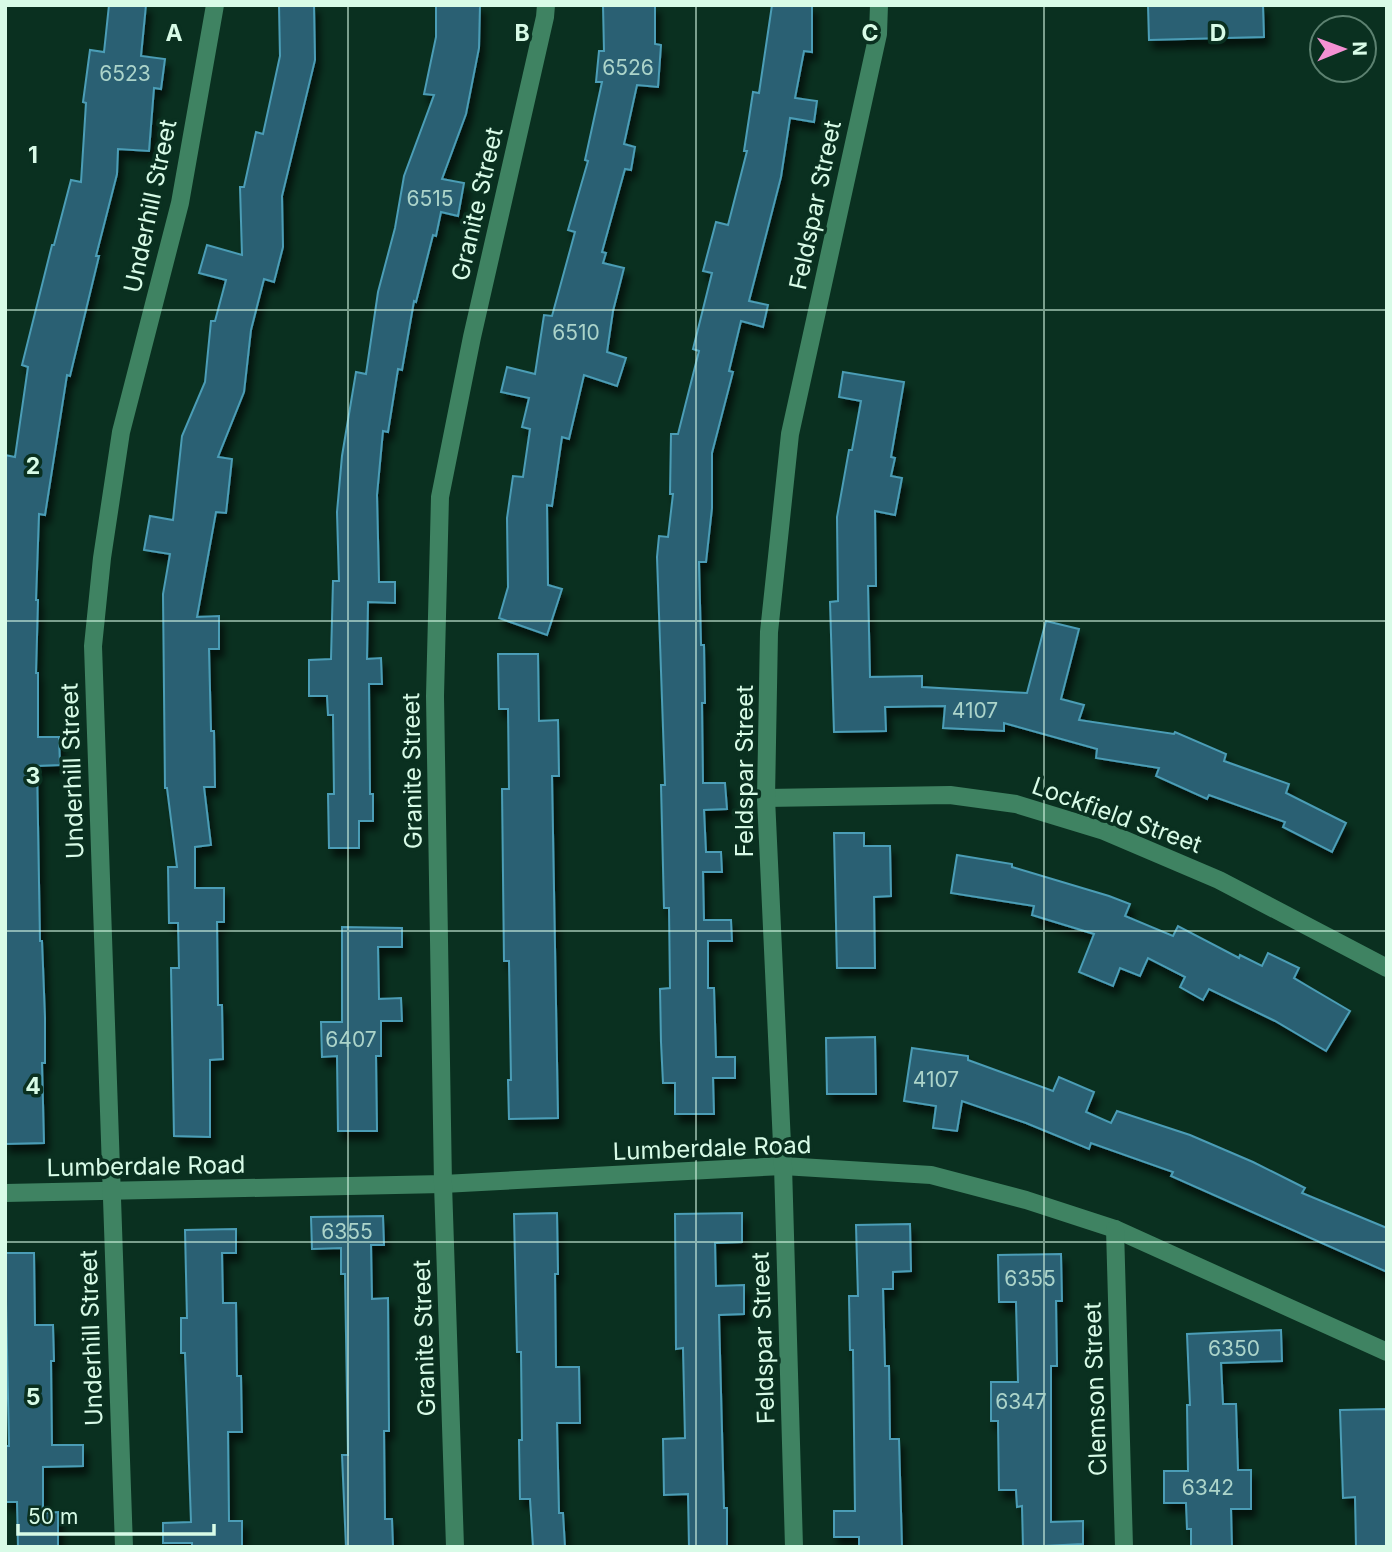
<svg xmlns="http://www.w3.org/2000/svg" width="1392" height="1552" viewBox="0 0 1392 1552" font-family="Inter,sans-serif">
	<defs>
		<filter id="shadow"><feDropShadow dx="4.5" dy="8" stdDeviation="3.5" flood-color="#0009"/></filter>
	</defs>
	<rect width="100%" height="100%" fill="#0a3020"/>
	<g fill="#296173" stroke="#4b9db6" stroke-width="2" filter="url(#shadow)">
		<path d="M 109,5 L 146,5 L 141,56 L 165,59 L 161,89 L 154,88 L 149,151 L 118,149 L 117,174 L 96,256 L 99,256 L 70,376 L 67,375 L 45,515 L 39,514 L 36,600 L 38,600 L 36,673 L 38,673 L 38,737 L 59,737 L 60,765 L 37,766 L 40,941 L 42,941 L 45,1018 L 45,1063 L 42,1063 L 44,1143 L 5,1144 L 5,455 L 15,457 L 28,367 L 22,365 L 52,245 L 54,245 L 71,180 L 81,182 L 86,103 L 83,102 L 90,50 L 104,52 Z"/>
		<path d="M 279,5 L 314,5 L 315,60 L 282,196 L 283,247 L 274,282 L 264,279 L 251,330 L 244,392 L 218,457 L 232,459 L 226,513 L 216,512 L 197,617 L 219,616 L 219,649 L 209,649 L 211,731 L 214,731 L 215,787 L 204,787 L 211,845 L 195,847 L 195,888 L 224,888 L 224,922 L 217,922 L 218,1005 L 222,1005 L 223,1059 L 210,1060 L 210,1137 L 174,1136 L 171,968 L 179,968 L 178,923 L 169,923 L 168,867 L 177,867 L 167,788 L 165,788 L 163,594 L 170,554 L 144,550 L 150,516 L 173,520 L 182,436 L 205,382 L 211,321 L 215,321 L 226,280 L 199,273 L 207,245 L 242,255 L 240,187 L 244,187 L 256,132 L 263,134 L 280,56 Z"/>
		<path d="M 436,5 L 480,5 L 479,48 L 466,114 L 442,179 L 464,183 L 458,216 L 441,212 L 436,236 L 433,235 L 416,302 L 414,301 L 402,370 L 398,369 L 388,432 L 383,431 L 377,495 L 379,582 L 395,582 L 395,603 L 368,602 L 367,659 L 381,658 L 382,684 L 369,684 L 370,794 L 373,794 L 373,821 L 359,821 L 359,848 L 329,848 L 328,794 L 334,794 L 333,715 L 328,715 L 327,696 L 309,696 L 309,660 L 331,659 L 333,581 L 339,581 L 337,512 L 342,456 L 356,372 L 366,374 L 378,292 L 395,228 L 404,176 L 434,95 L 424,94 L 436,37 Z"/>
		<path d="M 603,5 L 655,5 L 655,44 L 661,45 L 658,87 L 637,85 L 624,144 L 635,147 L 631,170 L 625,169 L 602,252 L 606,253 L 603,263 L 624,268 L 613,311 L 607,352 L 626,358 L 617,386 L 584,375 L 569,439 L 562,437 L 552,506 L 547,505 L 548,585 L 562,589 L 547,635 L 499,618 L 508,587 L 507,518 L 513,476 L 523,477 L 530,429 L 522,427 L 529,398 L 501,392 L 507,367 L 535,374 L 544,315 L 552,316 L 575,232 L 568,230 L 588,161 L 585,160 L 602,82 L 596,82 L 599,51 L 604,51 Z"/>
		<path d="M 772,5 L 812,5 L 812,52 L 804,51 L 795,98 L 817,101 L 814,122 L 790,118 L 781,177 L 749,301 L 768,305 L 763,327 L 741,321 L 729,371 L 733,372 L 712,453 L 712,508 L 706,562 L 699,562 L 701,645 L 704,645 L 705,703 L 702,703 L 703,783 L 725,783 L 727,809 L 704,810 L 706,852 L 721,852 L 722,872 L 703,872 L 704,920 L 731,920 L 732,941 L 708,941 L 708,988 L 714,988 L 716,1057 L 735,1057 L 735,1078 L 713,1078 L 714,1114 L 675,1114 L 675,1083 L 663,1083 L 661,1042 L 660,989 L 670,988 L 669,908 L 664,908 L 661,785 L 665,785 L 657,557 L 659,536 L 668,537 L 673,494 L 670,494 L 671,434 L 678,434 L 699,351 L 693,349 L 712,273 L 703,271 L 716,222 L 728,225 L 747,151 L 744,151 L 753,92 L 759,93 Z"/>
		<path d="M 1148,5 L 1263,5 L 1264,37 L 1149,40 Z"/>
		<path d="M 843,372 L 904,382 L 891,457 L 895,458 L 891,476 L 902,478 L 895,515 L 875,511 L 876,586 L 868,586 L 870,677 L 922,676 L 922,687 L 1027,693 L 1046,621 L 1079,629 L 1061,699 L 1084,705 L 1079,720 L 1174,734 L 1175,732 L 1226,754 L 1224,761 L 1289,784 L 1286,793 L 1346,823 L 1332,852 L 1283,827 L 1285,822 L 1209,795 L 1207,799 L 1156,776 L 1159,768 L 1096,758 L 1097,749 L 1004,723 L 1004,731 L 943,728 L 945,706 L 885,707 L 886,731 L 834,732 L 830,602 L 838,601 L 837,517 L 849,450 L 852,450 L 861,401 L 839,397 Z"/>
		<path d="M 498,654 L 538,654 L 539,721 L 558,720 L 559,776 L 552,776 L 558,1118 L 509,1119 L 508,1080 L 511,1080 L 509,961 L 504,961 L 502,789 L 509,789 L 508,709 L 499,709 Z"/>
		<path d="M 834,833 L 864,833 L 864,846 L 890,846 L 891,896 L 874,897 L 875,968 L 837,968 Z"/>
		<path d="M 957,855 L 1012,864 L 1012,867 L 1109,896 L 1130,904 L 1125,916 L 1173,936 L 1178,926 L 1239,958 L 1240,955 L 1262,966 L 1268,953 L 1299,968 L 1294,978 L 1350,1011 L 1326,1051 L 1275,1021 L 1209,989 L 1203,1000 L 1180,987 L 1185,977 L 1148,958 L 1140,976 L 1120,968 L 1113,986 L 1079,972 L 1094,934 L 1032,915 L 1034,906 L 951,893 Z"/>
		<path d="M 342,927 L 402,928 L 402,947 L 378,947 L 379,999 L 401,998 L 402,1021 L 381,1021 L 381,1056 L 376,1056 L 377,1131 L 338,1131 L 337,1056 L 322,1057 L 321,1022 L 342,1022 Z"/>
		<path d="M 875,1037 L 876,1094 L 827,1094 L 826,1038 Z"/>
		<path d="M 912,1048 L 968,1056 L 968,1060 L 1053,1091 L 1059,1077 L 1094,1092 L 1086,1112 L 1111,1123 L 1117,1111 L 1190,1135 L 1253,1162 L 1305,1188 L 1302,1193 L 1387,1228 L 1387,1272 L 1171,1176 L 1173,1172 L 1091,1143 L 1089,1149 L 1026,1123 L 962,1101 L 957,1131 L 933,1128 L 936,1106 L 904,1101 Z"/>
		<path d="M 557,1213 L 558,1274 L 555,1274 L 556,1367 L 579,1367 L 580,1423 L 557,1423 L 559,1513 L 563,1513 L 565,1547 L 533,1547 L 530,1499 L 520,1499 L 519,1440 L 522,1440 L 521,1352 L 517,1352 L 514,1214 Z"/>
		<path d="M 742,1213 L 742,1242 L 715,1243 L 716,1286 L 744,1285 L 744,1314 L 719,1315 L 724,1508 L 727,1508 L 727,1547 L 689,1547 L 688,1494 L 664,1495 L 663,1439 L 685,1438 L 683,1348 L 676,1349 L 675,1214 Z"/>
		<path d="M 383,1216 L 384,1245 L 371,1245 L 372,1299 L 388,1298 L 389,1431 L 384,1431 L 385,1519 L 392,1519 L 393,1547 L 346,1547 L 342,1455 L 348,1455 L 345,1274 L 341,1274 L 341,1248 L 312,1249 L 311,1217 Z"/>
		<path d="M 910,1224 L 911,1271 L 893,1272 L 893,1289 L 883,1289 L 885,1366 L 889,1366 L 890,1439 L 899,1439 L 902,1547 L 859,1547 L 859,1537 L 834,1537 L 834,1511 L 855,1511 L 853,1350 L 850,1350 L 849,1296 L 858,1296 L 856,1225 Z"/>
		<path d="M 236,1229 L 236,1253 L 222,1253 L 223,1303 L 236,1303 L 237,1376 L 241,1376 L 242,1432 L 228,1432 L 229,1521 L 242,1521 L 242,1547 L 192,1547 L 192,1543 L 163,1543 L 163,1523 L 191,1522 L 185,1353 L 181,1353 L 181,1318 L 187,1318 L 185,1230 Z"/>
		<path d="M 5,1253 L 34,1253 L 35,1325 L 53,1325 L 54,1361 L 51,1361 L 52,1445 L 83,1445 L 83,1466 L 43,1467 L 43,1513 L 58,1512 L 58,1547 L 18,1547 L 17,1502 L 5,1502 L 5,1446 L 9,1446 Z"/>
		<path d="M 1061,1254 L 1062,1301 L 1056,1301 L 1057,1366 L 1051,1366 L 1051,1522 L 1083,1521 L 1083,1544 L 1023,1547 L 1022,1506 L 1017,1507 L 1016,1490 L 999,1490 L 998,1421 L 991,1421 L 991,1382 L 1018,1382 L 1016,1302 L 999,1302 L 998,1255 Z"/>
		<path d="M 1281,1330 L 1282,1361 L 1221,1363 L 1223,1404 L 1236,1404 L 1238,1470 L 1251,1470 L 1251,1509 L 1231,1509 L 1232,1547 L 1191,1547 L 1191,1529 L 1187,1529 L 1186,1503 L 1164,1503 L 1164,1471 L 1188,1471 L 1187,1405 L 1190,1405 L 1187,1334 Z"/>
		<path d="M 1387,1409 L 1387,1547 L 1356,1547 L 1355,1497 L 1343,1498 L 1340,1410 Z"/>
	</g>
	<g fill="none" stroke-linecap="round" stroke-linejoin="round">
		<g stroke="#3f8362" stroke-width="18">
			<path d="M 766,798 L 950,795 L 1016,804 L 1104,831 L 1219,880 L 1387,968"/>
			<path d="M 5,1193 L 443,1184 L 783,1166 L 931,1175 L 1026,1200 L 1115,1229 L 1387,1352"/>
			<path d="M 1115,1229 L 1124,1547"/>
			<path d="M 124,1547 L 93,646 L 102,558 L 121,432 L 180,203 L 215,5"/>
			<path d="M 455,1547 L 443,1184 L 435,696 L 440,497 L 472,337 L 545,17 L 546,5"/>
			<path d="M 794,1547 L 783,1166 L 766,798 L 769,632 L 790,434 L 878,34 L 879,5"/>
		</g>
	</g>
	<path fill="none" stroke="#d8fbe7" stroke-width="2" stroke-opacity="0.55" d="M 348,5 L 348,1547M 696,5 L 696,1547M 1044,5 L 1044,1547M 5,310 L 1387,310M 5,621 L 1387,621M 5,931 L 1387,931M 5,1242 L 1387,1242"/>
	<g text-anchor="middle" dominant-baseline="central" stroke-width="7" stroke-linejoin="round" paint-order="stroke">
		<g font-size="21" fill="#acd4ca">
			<text x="628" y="67">6526</text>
			<text x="125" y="73">6523</text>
			<text x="430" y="198">6515</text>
			<text x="576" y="332">6510</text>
			<text x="975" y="710">4107</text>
			<text x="351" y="1039">6407</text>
			<text x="936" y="1079">4107</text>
			<text x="347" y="1231">6355</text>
			<text x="1030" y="1278">6355</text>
			<text x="1234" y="1348">6350</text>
			<text x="1021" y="1401">6347</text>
			<text x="1208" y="1487">6342</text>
		</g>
		<g font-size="24" fill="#d8fbe7" stroke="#0a3020">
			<text transform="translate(477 204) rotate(-77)">Granite Street</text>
			<text transform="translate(815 205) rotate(-78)">Feldspar Street</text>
			<text transform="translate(150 206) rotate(-78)">Underhill Street</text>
			<text transform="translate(72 771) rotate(-92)">Underhill Street</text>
			<text transform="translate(412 771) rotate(-91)">Granite Street</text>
			<text transform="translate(744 771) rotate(-90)">Feldspar Street</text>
			<text transform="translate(1117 815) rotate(20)">Lockfield Street</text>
			<text transform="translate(712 1148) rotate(-2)">Lumberdale Road</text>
			<text transform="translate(146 1166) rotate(-1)">Lumberdale Road</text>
			<text transform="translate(91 1338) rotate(-92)">Underhill Street</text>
			<text transform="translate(424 1338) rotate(-92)">Granite Street</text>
			<text transform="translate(763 1338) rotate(-92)">Feldspar Street</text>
			<text transform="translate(1095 1389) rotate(-92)">Clemson Street</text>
		</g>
	</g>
	<g font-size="23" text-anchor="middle" font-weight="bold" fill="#d8fbe7" stroke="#0a3020" stroke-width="7" stroke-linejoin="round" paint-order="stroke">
		<text x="174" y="41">A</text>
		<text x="522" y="41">B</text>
		<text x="870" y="41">C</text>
		<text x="1218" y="41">D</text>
		<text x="33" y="163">1</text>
		<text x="33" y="474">2</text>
		<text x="33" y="784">3</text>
		<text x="33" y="1094">4</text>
		<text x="33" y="1405">5</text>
	</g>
	<rect width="1392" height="1552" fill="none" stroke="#d8fbe7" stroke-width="14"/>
	<g transform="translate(1343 49) rotate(89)"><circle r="33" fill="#0a3020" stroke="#5c8170" stroke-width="2"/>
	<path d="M0-5L12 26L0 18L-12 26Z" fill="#f491d3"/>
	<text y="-10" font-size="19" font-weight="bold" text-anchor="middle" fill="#d8fbe7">N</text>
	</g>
	<path d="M18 1524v10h196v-10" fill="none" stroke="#d8fbe7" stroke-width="3.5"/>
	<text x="28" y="1524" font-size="21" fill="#d8fbe7" stroke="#0a3020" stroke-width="5" paint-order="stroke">50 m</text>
</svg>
